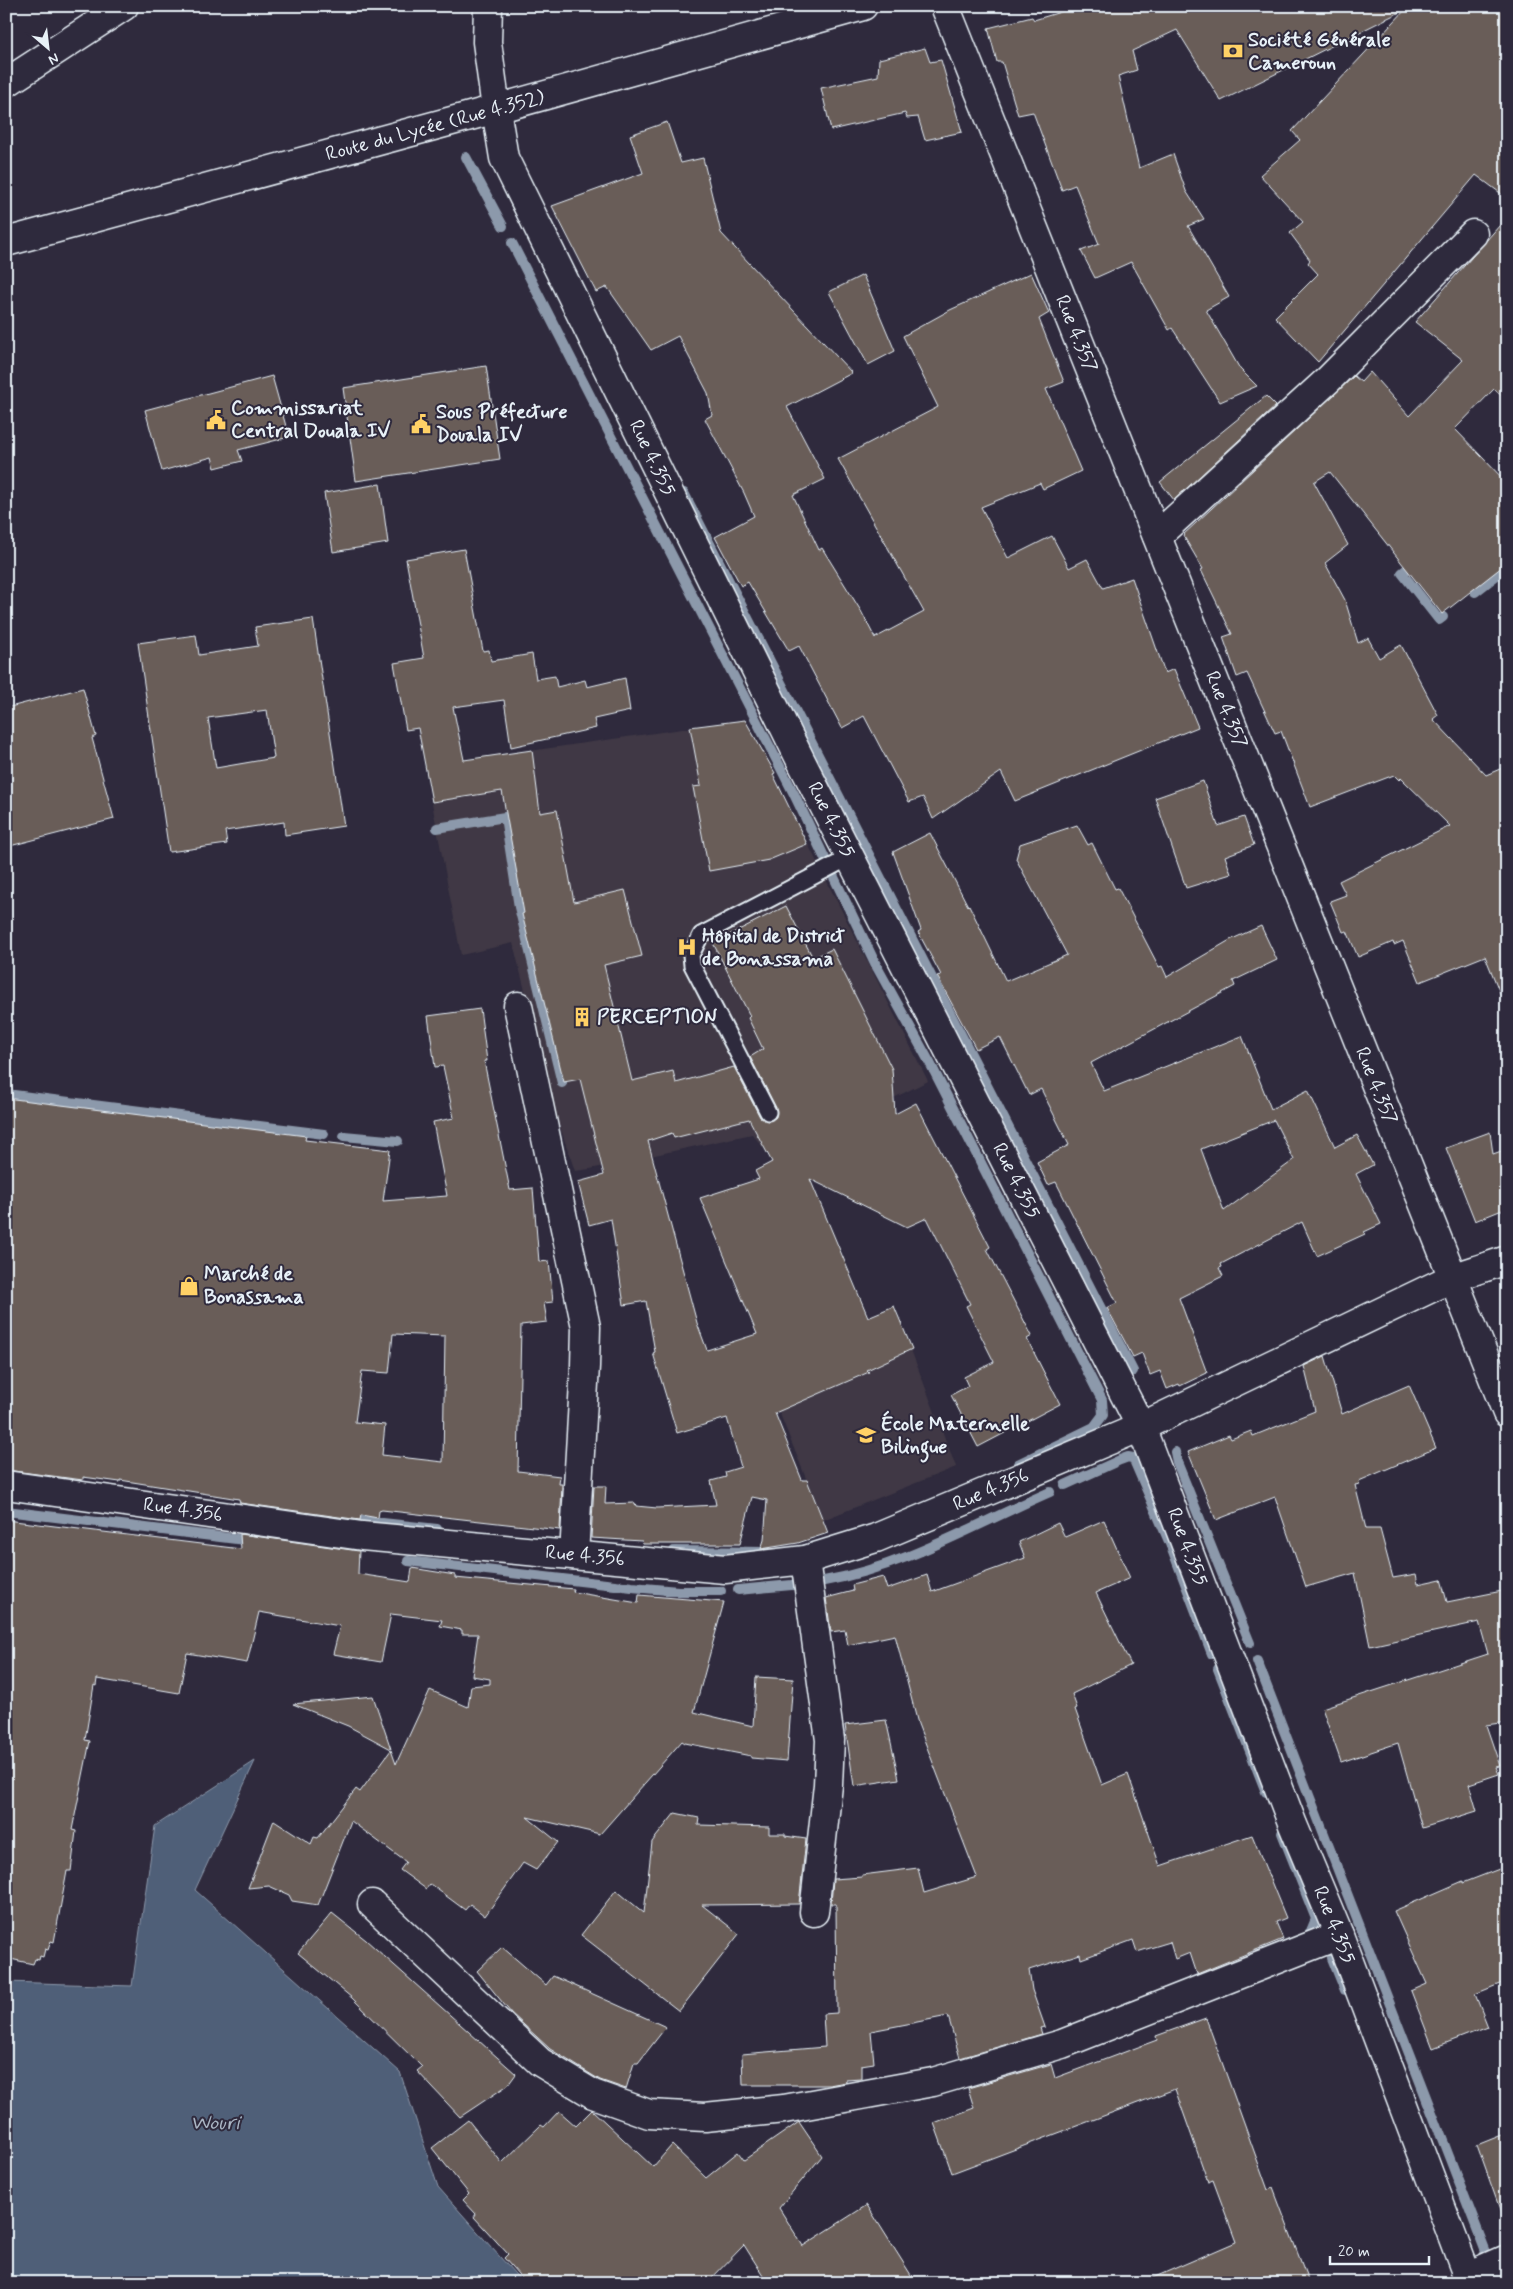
<svg xmlns="http://www.w3.org/2000/svg" width="1513" height="2289" viewBox="0 0 1513 2289" font-family="Mynerve,sans-serif">
	<rect width="100%" height="100%" fill="#2f2a3d"/>
	<filter id="ink" filterUnits="userSpaceOnUse"><feTurbulence type="fractalNoise" baseFrequency=".02" numOctaves="2"/><feDisplacementMap in="SourceGraphic" scale="10" xChannelSelector="R" yChannelSelector="G"/><feConvolveMatrix kernelMatrix="1 2 1 2 8 2 1 2 1" color-interpolation-filters="sRGB"/></filter>
	<g filter="url(#ink)">
		<g fill="#403945">
			<path d="M 745,720 L 928,1081 L 812,1138 L 767,1152 L 752,1134 L 590,1169 L 575,1171 L 558,1121 L 513,943 L 461,955 L 425,766 Z"/>
			<path d="M 894,1306 L 956,1467 L 823,1520 L 767,1382 L 815,1340 Z"/>
		</g>
		<path fill="#4f5e78" stroke="#8c99ab" d="M 255,1761 L 195,1890 L 400,2072 L 438,2187 L 523,2283 L 6,2283 L 6,1982 L 132,1986 L 155,1826 Z"/>
		<g fill="none" stroke-linecap="round" stroke-linejoin="round">
			<g stroke="#8c99ab" stroke-width="10">
				<path d="M 466,157 L 503,226"/>
				<path d="M 512,243 L 794,794 L 877,967 L 930,1063 L 1102,1400 L 1103,1415 L 1094,1427 L 1018,1464"/>
				<path d="M 684,493 L 1133,1371"/>
				<path d="M 1416,562 L 1402,573 L 1439,620 L 1443,617"/>
				<path d="M 1475,592 L 1507,567"/>
				<path d="M 437,828 L 505,817 L 519,907 L 562,1083"/>
				<path d="M 6,1094 L 324,1134"/>
				<path d="M 344,1136 L 398,1141"/>
				<path d="M 1175,1452 L 1177,1462 L 1250,1643"/>
				<path d="M 1065,1485 L 1120,1460 L 1128,1457 L 1133,1458 L 1171,1546 L 1212,1654"/>
				<path d="M 6,1511 L 253,1541"/>
				<path d="M 310,1515 L 437,1529"/>
				<path d="M 674,1551 L 767,1552"/>
				<path d="M 408,1561 L 632,1587 L 678,1591 L 721,1591"/>
				<path d="M 824,1581 C 904,1567 976,1524 1050,1492"/>
				<path d="M 738,1590 L 803,1584"/>
				<path d="M 1257,1661 L 1486,2252"/>
				<path d="M 1218,1669 L 1266,1792"/>
				<path d="M 1282,1833 L 1316,1919 L 1306,1943"/>
				<path d="M 1332,1958 L 1345,1990"/>
			</g>
		</g>
		<g fill="#695d59" stroke="#e8f1f8" fill-rule="evenodd">
			<path d="M 1080,6 L 1507,6 L 1507,198 L 1476,175 L 1318,362 L 1275,317 L 1318,274 L 1308,263 L 1310,260 L 1290,233 L 1303,222 L 1260,175 L 1300,140 L 1292,131 L 1406,9 L 1221,101 L 1177,30 L 1132,51 L 1137,70 L 1118,76 L 1139,168 L 1173,154 L 1186,191 L 1204,219 L 1188,226 L 1229,297 L 1206,310 L 1240,369 L 1257,386 L 1220,402 L 1172,328 L 1169,330 L 1131,262 L 1095,278 L 1081,251 L 1099,244 L 1075,185 L 1062,190 L 1033,112 L 1018,115 L 1002,62 L 997,62 L 988,28 L 1032,17 L 1034,20 Z"/>
			<path d="M 925,48 L 930,62 L 941,60 L 962,132 L 925,140 L 918,117 L 907,118 L 905,113 L 831,130 L 821,88 L 878,76 L 879,59 Z"/>
			<path d="M 667,122 L 681,163 L 703,158 L 721,233 L 852,373 L 787,407 L 825,479 L 793,495 L 819,550 L 822,548 L 861,611 L 875,638 L 924,612 L 838,459 L 938,407 L 903,336 L 950,310 L 1031,273 L 1049,313 L 1039,319 L 1064,382 L 1046,389 L 1081,471 L 1043,489 L 1040,483 L 981,507 L 1008,558 L 1052,536 L 1069,568 L 1087,559 L 1103,588 L 1132,578 L 1165,673 L 1174,669 L 1198,727 L 1015,801 L 1001,772 L 933,819 L 923,797 L 909,802 L 864,716 L 842,728 L 799,646 L 789,651 L 748,582 L 741,586 L 715,537 L 754,516 L 744,493 L 705,419 L 712,415 L 708,393 L 678,336 L 651,350 L 607,287 L 596,292 L 552,206 L 643,173 L 630,135 Z"/>
			<path d="M 1507,217 L 1507,401 L 1494,389 L 1455,429 L 1507,483 L 1507,563 L 1442,614 L 1330,472 L 1314,482 L 1348,545 L 1325,563 L 1345,600 L 1358,643 L 1368,638 L 1379,658 L 1401,645 L 1438,715 L 1433,719 L 1486,775 L 1507,766 L 1506,1008 L 1485,956 L 1420,982 L 1403,941 L 1394,945 L 1393,942 L 1358,957 L 1347,931 L 1343,932 L 1330,901 L 1346,895 L 1339,881 L 1450,826 L 1401,778 L 1399,780 L 1394,775 L 1310,807 L 1281,731 L 1275,733 L 1247,673 L 1237,677 L 1223,637 L 1232,634 L 1201,570 L 1203,569 L 1183,535 L 1354,376 L 1361,382 L 1370,372 L 1409,416 L 1463,360 L 1415,322 Z"/>
			<path d="M 863,275 L 895,351 L 868,365 L 829,292 Z"/>
			<path d="M 486,366 L 500,459 L 356,481 L 343,388 Z"/>
			<path d="M 272,376 L 289,437 L 238,450 L 242,461 L 215,468 L 212,457 L 162,471 L 145,410 Z"/>
			<path d="M 1266,396 L 1276,406 L 1174,500 L 1160,482 Z"/>
			<path d="M 380,484 L 388,543 L 333,552 L 324,493 Z"/>
			<path d="M 464,549 L 483,651 L 489,650 L 491,661 L 532,654 L 536,679 L 555,676 L 557,687 L 585,680 L 587,687 L 625,678 L 630,711 L 594,719 L 596,728 L 511,747 L 504,700 L 453,707 L 464,760 L 532,750 L 540,813 L 557,810 L 574,902 L 625,890 L 642,956 L 604,965 L 632,1081 L 673,1071 L 676,1083 L 734,1067 L 760,1117 L 768,1121 L 776,1117 L 776,1108 L 750,1057 L 763,1049 L 748,1018 L 750,1016 L 713,943 L 786,906 L 813,958 L 832,949 L 892,1069 L 895,1114 L 916,1103 L 990,1247 L 987,1249 L 1032,1336 L 1027,1339 L 1060,1404 L 978,1447 L 951,1395 L 968,1386 L 964,1377 L 994,1362 L 966,1306 L 970,1304 L 927,1218 L 907,1227 L 810,1179 L 868,1317 L 894,1306 L 912,1349 L 867,1370 L 869,1372 L 775,1413 L 802,1480 L 807,1480 L 828,1533 L 798,1543 L 761,1549 L 764,1540 L 767,1500 L 752,1497 L 740,1544 L 643,1544 L 642,1541 L 591,1538 L 594,1486 L 606,1486 L 605,1504 L 635,1503 L 636,1506 L 657,1508 L 716,1505 L 711,1481 L 726,1477 L 725,1472 L 741,1467 L 727,1418 L 677,1433 L 653,1353 L 655,1352 L 646,1301 L 624,1305 L 611,1219 L 589,1225 L 578,1182 L 604,1175 L 580,1079 L 564,1082 L 522,914 L 524,913 L 502,791 L 432,802 L 418,728 L 406,730 L 394,663 L 424,658 L 406,559 ZM 749,1119 L 772,1162 L 755,1171 L 759,1179 L 700,1198 L 757,1334 L 707,1350 L 697,1323 L 648,1141 L 672,1133 L 674,1138 Z"/>
			<path d="M 313,619 L 344,826 L 285,835 L 284,822 L 225,831 L 227,844 L 169,852 L 138,643 L 196,635 L 199,655 L 258,646 L 255,627 ZM 267,710 L 274,758 L 216,768 L 208,718 Z"/>
			<path d="M 83,688 L 96,736 L 92,738 L 114,819 L 6,847 L 6,708 Z"/>
			<path d="M 745,720 L 775,773 L 773,774 L 807,844 L 769,860 L 709,871 L 693,787 L 701,786 L 690,727 Z"/>
			<path d="M 1203,781 L 1218,826 L 1244,817 L 1254,845 L 1225,856 L 1231,874 L 1186,888 L 1155,798 Z"/>
			<path d="M 1077,825 L 1088,845 L 1092,843 L 1115,889 L 1118,888 L 1159,967 L 1162,966 L 1167,977 L 1230,940 L 1261,926 L 1277,960 L 1233,981 L 1235,986 L 1091,1063 L 1104,1091 L 1242,1036 L 1271,1109 L 1308,1090 L 1335,1147 L 1357,1135 L 1373,1165 L 1356,1174 L 1381,1224 L 1364,1232 L 1365,1234 L 1317,1256 L 1302,1222 L 1221,1264 L 1222,1267 L 1219,1268 L 1223,1276 L 1179,1298 L 1207,1373 L 1180,1386 L 1179,1384 L 1167,1389 L 1160,1371 L 1150,1375 L 1142,1353 L 1133,1357 L 1107,1308 L 1117,1303 L 1056,1182 L 1048,1185 L 1037,1162 L 1069,1145 L 1041,1089 L 1029,1095 L 1000,1037 L 976,1049 L 937,976 L 941,975 L 918,932 L 921,930 L 893,852 L 930,833 L 968,906 L 969,905 L 1006,981 L 1067,955 L 1016,859 L 1020,844 ZM 1274,1120 L 1294,1160 L 1224,1211 L 1201,1149 Z"/>
			<path d="M 480,1009 L 487,1061 L 484,1061 L 510,1190 L 533,1188 L 539,1262 L 549,1261 L 553,1302 L 544,1303 L 547,1322 L 521,1325 L 518,1471 L 560,1476 L 559,1484 L 562,1484 L 560,1530 L 382,1510 L 379,1511 L 378,1518 L 361,1515 L 360,1520 L 240,1503 L 239,1499 L 120,1480 L 120,1482 L 83,1477 L 83,1480 L 6,1470 L 6,1098 L 306,1136 L 305,1140 L 390,1150 L 383,1201 L 447,1196 L 433,1122 L 454,1118 L 443,1066 L 435,1067 L 428,1016 ZM 393,1334 L 445,1336 L 443,1462 L 382,1455 L 385,1425 L 355,1422 L 362,1371 L 389,1373 Z"/>
			<path d="M 1490,1132 L 1493,1154 L 1507,1149 L 1507,1208 L 1475,1221 L 1446,1148 Z"/>
			<path d="M 1325,1356 L 1342,1414 L 1409,1385 L 1436,1448 L 1359,1481 L 1360,1484 L 1355,1485 L 1366,1529 L 1380,1529 L 1393,1578 L 1416,1574 L 1418,1584 L 1441,1579 L 1447,1602 L 1507,1590 L 1507,1722 L 1486,1725 L 1500,1766 L 1496,1767 L 1499,1774 L 1469,1784 L 1477,1811 L 1422,1828 L 1398,1743 L 1341,1762 L 1322,1708 L 1488,1654 L 1479,1622 L 1370,1646 L 1355,1573 L 1306,1587 L 1275,1497 L 1216,1520 L 1188,1452 L 1229,1435 L 1231,1439 L 1251,1431 L 1253,1436 L 1315,1411 L 1304,1366 Z"/>
			<path d="M 6,1520 L 241,1549 L 240,1534 L 359,1551 L 358,1574 L 410,1582 L 412,1568 L 455,1575 L 455,1578 L 574,1589 L 573,1592 L 638,1603 L 639,1595 L 724,1602 L 694,1712 L 753,1726 L 756,1677 L 793,1679 L 787,1761 L 751,1758 L 751,1756 L 685,1743 L 682,1741 L 600,1834 L 527,1817 L 558,1842 L 536,1870 L 523,1863 L 485,1916 L 470,1904 L 465,1910 L 430,1884 L 426,1889 L 400,1870 L 406,1862 L 351,1821 L 318,1905 L 292,1901 L 289,1895 L 269,1886 L 248,1888 L 274,1820 L 311,1844 L 314,1837 L 318,1838 L 356,1789 L 360,1792 L 391,1750 L 396,1764 L 430,1690 L 468,1707 L 471,1686 L 490,1684 L 490,1679 L 472,1676 L 478,1634 L 462,1634 L 462,1630 L 440,1626 L 442,1620 L 391,1614 L 381,1662 L 333,1654 L 340,1626 L 259,1612 L 247,1663 L 187,1653 L 179,1693 L 97,1679 L 96,1686 L 94,1685 L 85,1740 L 90,1741 L 72,1830 L 76,1831 L 71,1871 L 67,1871 L 54,1942 L 51,1941 L 48,1950 L 45,1949 L 43,1957 L 40,1956 L 39,1960 L 35,1959 L 33,1964 L 6,1958 Z"/>
			<path d="M 1104,1520 L 1130,1578 L 1096,1593 L 1131,1665 L 1072,1694 L 1077,1708 L 1075,1709 L 1102,1785 L 1128,1774 L 1160,1866 L 1252,1835 L 1286,1918 L 1276,1922 L 1283,1939 L 1197,1974 L 1190,1953 L 1175,1959 L 1170,1942 L 1137,1952 L 1133,1940 L 1081,1959 L 1080,1954 L 1029,1970 L 1032,1990 L 1045,2027 L 1040,2028 L 1042,2034 L 960,2058 L 948,2016 L 871,2031 L 874,2063 L 861,2065 L 861,2079 L 846,2080 L 846,2082 L 829,2085 L 743,2085 L 742,2054 L 825,2047 L 823,2014 L 837,2013 L 836,1904 L 831,1904 L 833,1879 L 862,1877 L 862,1875 L 918,1868 L 924,1893 L 977,1877 L 918,1724 L 895,1635 L 848,1645 L 845,1630 L 831,1632 L 826,1598 L 853,1591 L 852,1585 L 883,1577 L 887,1589 L 927,1575 L 932,1592 L 1025,1558 L 1019,1542 L 1058,1523 L 1065,1537 Z"/>
			<path d="M 373,1696 L 391,1749 L 348,1726 L 293,1704 Z"/>
			<path d="M 886,1720 L 899,1779 L 854,1786 L 845,1725 Z"/>
			<path d="M 675,1813 L 699,1818 L 698,1825 L 769,1827 L 769,1834 L 785,1834 L 785,1836 L 806,1839 L 799,1904 L 702,1905 L 739,1934 L 679,2011 L 581,1935 L 616,1890 L 644,1913 L 652,1842 Z"/>
			<path d="M 1507,1866 L 1507,1981 L 1475,1994 L 1488,2027 L 1433,2048 L 1411,1991 L 1427,1984 L 1394,1911 L 1463,1881 L 1463,1883 Z"/>
			<path d="M 332,1913 L 366,1940 L 516,2074 L 508,2085 L 460,2117 L 417,2071 L 422,2067 L 352,1998 L 298,1953 Z"/>
			<path d="M 502,1947 L 546,1985 L 553,1976 L 666,2027 L 638,2063 L 634,2063 L 626,2089 L 600,2080 L 550,2049 L 511,2013 L 477,1971 Z"/>
			<path d="M 1206,2018 L 1268,2190 L 1273,2188 L 1309,2283 L 1141,2283 L 1236,2242 L 1213,2180 L 1208,2182 L 1175,2089 L 952,2173 L 934,2123 L 974,2108 L 968,2088 L 1051,2064 L 1055,2078 L 1157,2040 L 1156,2036 Z"/>
			<path d="M 592,2110 L 653,2167 L 672,2145 L 706,2178 L 738,2152 L 744,2160 L 799,2122 L 822,2156 L 779,2208 L 803,2246 L 867,2205 L 916,2283 L 768,2283 L 744,2245 L 707,2283 L 526,2283 L 504,2258 L 508,2254 L 474,2217 L 476,2214 L 463,2200 L 469,2194 L 432,2148 L 468,2120 L 502,2163 L 541,2125 L 544,2127 L 559,2111 L 576,2126 Z"/>
			<path d="M 1507,2133 L 1507,2217 L 1503,2218 L 1477,2145 Z"/>
		</g>
		<g fill="none" stroke-linecap="round" stroke-linejoin="round">
			<defs>
				<path id="service" d="M 768,1112 L 692,965 L 691,955 L 701,935 L 850,857"/>
				<g id="minor">
					<path d="M 945,6 L 1507,1413"/>
					<path d="M 6,242 L 496,109 L 504,158 L 801,761 L 1141,1427 L 1293,1825 L 1339,1935 L 1470,2283"/>
					<path d="M 1157,536 L 1329,379 L 1473,234"/>
					<path d="M 518,1006 L 586,1327 L 585,1366 L 574,1555"/>
					<path d="M 6,1485 L 362,1536 L 725,1569 L 805,1560 L 876,1538 L 1141,1427 L 1452,1278 L 1507,1260"/>
					<path d="M 805,1560 L 830,1740 L 828,1785 L 814,1912"/>
					<path d="M 372,1904 L 540,2062 L 593,2094 L 649,2114 L 705,2117 L 784,2109 L 933,2082 L 1062,2044 L 1339,1935"/>
					<path d="M 1468,2276 L 1507,2259"/>
				</g>
				<path id="secondary" d="M 488,6 L 487,42 L 496,109 L 863,6"/>
				<path id="trunk" d="M 6,83 L 124,6"/>
			</defs>
			<use href="#service" stroke="#e8f1f8" stroke-width="19"/>
			<use href="#minor" stroke="#e8f1f8" stroke-width="31"/>
			<use href="#secondary" stroke="#e8f1f8" stroke-width="31"/>
			<use href="#trunk" stroke="#e8f1f8" stroke-width="31"/>
			<use href="#service" stroke="#2f2a3d" stroke-width="15"/>
			<use href="#minor" stroke="#2f2a3d" stroke-width="28"/>
			<use href="#secondary" stroke="#2f2a3d" stroke-width="28"/>
			<use href="#trunk" stroke="#2f2a3d" stroke-width="28"/>
		</g>
	</g>
	<defs>
		<symbol id="bank-bare" viewBox="-9 -9 18 18"><path d="M-6-4H6V4H-6ZM0-2.3a2.3 2.3 0 1 0 0 4.6a2.3 2.3 0 1 0 0-4.6Z" fill="#ffd166" stroke="#2f2a3d" stroke-width="2.5" paint-order="stroke"/></symbol>
		<symbol id="civic-bare" viewBox="-9 -9 18 18"><path d="M-.6-6.5H3V-4.5H.6V-3L4-1V1h2V6H-6V1h2V-1L-.6-3ZM-1.2 2.5V6h2.4V2.5Z" fill="#ffd166" stroke="#2f2a3d" stroke-width="2.5" paint-order="stroke"/></symbol>
		<symbol id="hospital-bare" viewBox="-9 -9 18 18"><path d="M-5-5h3v3.5h4V-5h3V5h-3V1.5h-4V5h-3Z" fill="#ffd166" stroke="#2f2a3d" stroke-width="2.5" paint-order="stroke"/></symbol>
		<symbol id="building-bare" viewBox="-9 -9 18 18"><path d="M-4-6H4V6H1V3H-1V6H-4ZM-2.5-4.3h1.7v1.8h-1.7ZM.8-4.3h1.7v1.8H.8ZM-2.5-1h1.7V.8h-1.7ZM.8-1h1.7V.8H.8Z" fill="#ffd166" stroke="#2f2a3d" stroke-width="2.5" paint-order="stroke"/></symbol>
		<symbol id="shop-bare" viewBox="-9 -9 18 18"><path d="M-5-2.5h2.3a2.7 3.5 0 0 1 5.4 0H5L5.5 6h-11ZM-1.5-2.5h3a1.5 2.3 0 0 0-3 0Z" fill="#ffd166" stroke="#2f2a3d" stroke-width="2.5" paint-order="stroke"/></symbol>
		<symbol id="school-bare" viewBox="-9 -9 18 18"><path d="M0-5L7-2L0 1L-7-2ZM-4 1L0 2.5L4 1V4Q0 6-4 4Z" fill="#ffd166" stroke="#2f2a3d" stroke-width="2.5" paint-order="stroke"/></symbol>
	</defs>
	<g fill-rule="evenodd">
		<use href="#bank-bare" x="1219" y="37" width="28" height="28"/>
		<use href="#civic-bare" x="202" y="406" width="28" height="28"/>
		<use href="#civic-bare" x="407" y="410" width="28" height="28"/>
		<use href="#hospital-bare" x="673" y="933" width="28" height="28"/>
		<use href="#building-bare" x="568" y="1003" width="28" height="28"/>
		<use href="#shop-bare" x="175" y="1272" width="28" height="28"/>
		<use href="#school-bare" x="852" y="1421" width="28" height="28"/>
	</g>
	<g text-anchor="middle" dominant-baseline="central" stroke-width="4" stroke-linejoin="round" paint-order="stroke">
		<g font-size="20" font-weight="bold" fill="#e8f1f8" stroke="#2f2a3d" text-anchor="start">
			<text x="1248" y="40">Société Générale<tspan x="1248" dy="23">Cameroun</tspan></text>
			<text x="231" y="408">Commissariat<tspan x="231" dy="23">Central Douala IV</tspan></text>
			<text x="436" y="412">Sous Préfecture<tspan x="436" dy="23">Douala IV</tspan></text>
			<text x="702" y="936">Hôpital de District<tspan x="702" dy="23">de Bonassama</tspan></text>
			<text x="597" y="1017">PERCEPTION</text>
			<text x="204" y="1274">Marché de<tspan x="204" dy="23">Bonassama</tspan></text>
			<text x="881" y="1424">École Maternelle<tspan x="881" dy="23">Bilingue</tspan></text>
		</g>
		<g font-size="20" fill="#e8f1f8" stroke="#2f2a3d">
			<text transform="translate(435 126) rotate(-15)">Route du Lycée (Rue 4.352)</text>
			<text transform="translate(1076 334) rotate(68)">Rue 4.357</text>
			<text transform="translate(652 458) rotate(64)">Rue 4.355</text>
			<text transform="translate(1226 710) rotate(68)">Rue 4.357</text>
			<text transform="translate(831 820) rotate(63)">Rue 4.355</text>
			<text transform="translate(1376 1086) rotate(68)">Rue 4.357</text>
			<text transform="translate(1016 1181) rotate(63)">Rue 4.355</text>
			<text transform="translate(991 1490) rotate(-23)">Rue 4.356</text>
			<text transform="translate(183 1510) rotate(8)">Rue 4.356</text>
			<text transform="translate(1187 1547) rotate(69)">Rue 4.355</text>
			<text transform="translate(585 1556) rotate(5)">Rue 4.356</text>
			<text transform="translate(1334 1925) rotate(68)">Rue 4.355</text>
		</g>
		<g font-size="21" font-style="italic" fill="#abb6c5" stroke="#2f2a3d">
			<text x="215" y="2123">Wouri</text>
		</g>
	</g>
	<rect width="1513" height="2289" fill="none" stroke="#2f2a3d" stroke-width="25"/>
	<rect x="12" y="12" width="1488" height="2264" fill="none" stroke="#e8f1f8" stroke-width="2" filter="url(#ink)"/>
	<g transform="translate(48 48) rotate(152)" stroke="#2f2a3d" stroke-width="4" paint-order="stroke">
	<path d="M0-4L9 19L0 12L-9 19Z" fill="#e8f1f8"/>
	<text y="-8" font-size="14" font-weight="bold" text-anchor="middle" fill="#e8f1f8">N</text>
	</g>
	<path d="M1330 2256v8h99v-8" fill="none" stroke="#e8f1f8" stroke-width="2.5"/>
	<text x="1338" y="2256" font-size="15" fill="#e8f1f8" stroke="#2f2a3d" stroke-width="4" paint-order="stroke">20 m</text>
</svg>
